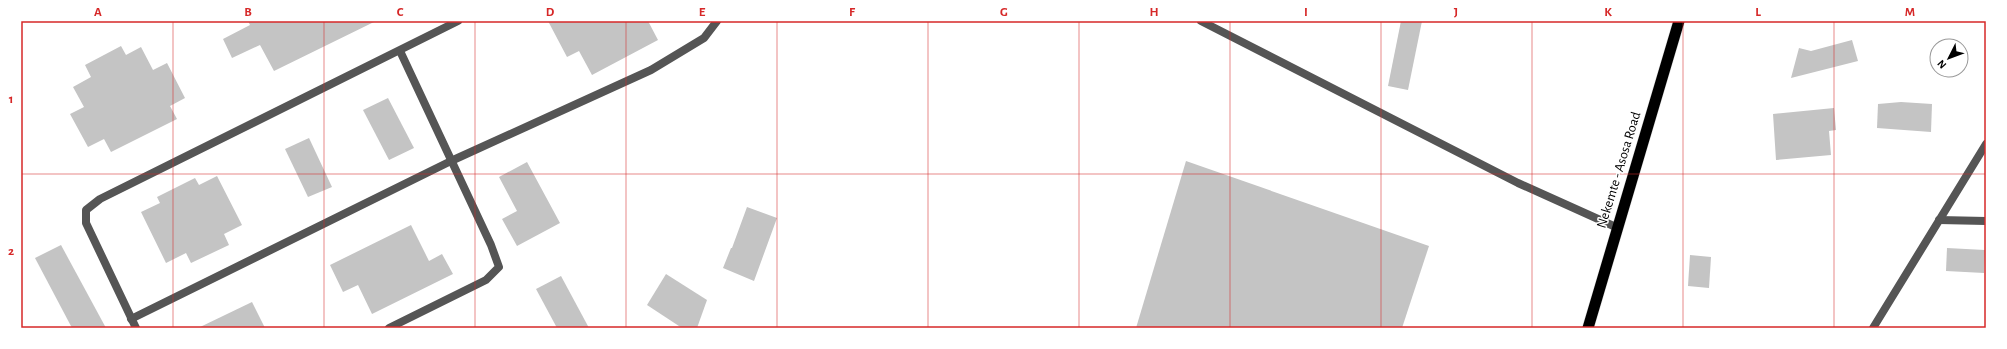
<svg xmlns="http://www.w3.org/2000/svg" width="2007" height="349" viewBox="0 0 2007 349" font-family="'Alegreya Sans',sans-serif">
	<rect width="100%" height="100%" fill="#fff"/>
	<g fill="#c4c4c4">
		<path d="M 248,21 L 376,21 L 274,71 L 260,45 L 232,58 L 223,39 L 250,25 Z"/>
		<path d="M 548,21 L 648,21 L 658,40 L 592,75 L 579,51 L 567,57 Z"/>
		<path d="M 1401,21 L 1422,21 L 1408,90 L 1388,86 Z"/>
		<path d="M 1852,40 L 1858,61 L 1791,78 L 1799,48 L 1811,51 Z"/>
		<path d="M 121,46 L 126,55 L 141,47 L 153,70 L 167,63 L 185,98 L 170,106 L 177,119 L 111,152 L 104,139 L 88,147 L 70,114 L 84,107 L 73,87 L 91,77 L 85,65 Z"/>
		<path d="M 388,98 L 414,148 L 389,160 L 363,110 Z"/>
		<path d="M 1901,102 L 1932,104 L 1931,132 L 1877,128 L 1878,104 Z"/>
		<path d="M 1834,108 L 1836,130 L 1829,131 L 1831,155 L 1776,160 L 1773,114 Z"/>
		<path d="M 309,138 L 332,187 L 308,197 L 285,149 Z"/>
		<path d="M 1186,161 L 1429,246 L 1402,328 L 1136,328 Z"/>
		<path d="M 527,162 L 560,223 L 517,246 L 502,219 L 517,211 L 499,177 Z"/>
		<path d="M 217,176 L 242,225 L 224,234 L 229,245 L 191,263 L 186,253 L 166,263 L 141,212 L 160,203 L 157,197 L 195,178 L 199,185 Z"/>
		<path d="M 747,207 L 777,218 L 754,281 L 723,268 L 731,248 L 732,248 Z"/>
		<path d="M 411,225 L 429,261 L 442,254 L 453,274 L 372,314 L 358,285 L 343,292 L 330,265 Z"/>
		<path d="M 61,245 L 106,328 L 72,328 L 35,258 Z"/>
		<path d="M 1947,248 L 1985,250 L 1984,273 L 1946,271 Z"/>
		<path d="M 1690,255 L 1711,257 L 1709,288 L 1688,286 Z"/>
		<path d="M 666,274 L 707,300 L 697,328 L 682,328 L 647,305 Z"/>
		<path d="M 561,276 L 589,328 L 557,328 L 536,289 Z"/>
		<path d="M 252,302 L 265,328 L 198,328 Z"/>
	</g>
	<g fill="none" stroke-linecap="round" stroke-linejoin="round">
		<defs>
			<path id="trunk" d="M 1588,328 L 1679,21"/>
		</defs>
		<use href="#trunk" stroke="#dbdbdb" stroke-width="12"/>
		<g stroke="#555" stroke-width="8">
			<path d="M 1201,21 L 1518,183 L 1618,228"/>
			<path d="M 1939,220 L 1986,221"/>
			<path d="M 131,319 L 451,161 L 651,70 L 704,38 L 717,21"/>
			<path d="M 136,328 L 86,223 L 86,210 L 100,199 L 458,21"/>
			<path d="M 389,328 L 486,280 L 499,267 L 491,245 L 400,51"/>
		</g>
		<path stroke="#555" stroke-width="8" d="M 1873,328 L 1986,144"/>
		<use href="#trunk" stroke="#000" stroke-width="11"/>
	</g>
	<path fill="none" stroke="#d62828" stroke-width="1" stroke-opacity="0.55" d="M 173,21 L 173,328M 324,21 L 324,328M 475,21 L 475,328M 626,21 L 626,328M 777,21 L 777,328M 928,21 L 928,328M 1079,21 L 1079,328M 1230,21 L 1230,328M 1381,21 L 1381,328M 1532,21 L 1532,328M 1683,21 L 1683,328M 1834,21 L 1834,328M 21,174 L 1986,174"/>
	<g text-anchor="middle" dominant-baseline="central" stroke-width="3" stroke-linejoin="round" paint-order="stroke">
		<g font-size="14" fill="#000" stroke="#fff">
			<text transform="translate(1619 170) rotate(-73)">Nekemte - Asosa Road</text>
		</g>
	</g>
	<rect width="2007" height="349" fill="none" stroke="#ffffff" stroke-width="44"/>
	<g transform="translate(1949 58) rotate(228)"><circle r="19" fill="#ffffff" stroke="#999999"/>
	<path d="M0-3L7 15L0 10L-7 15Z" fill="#000000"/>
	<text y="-6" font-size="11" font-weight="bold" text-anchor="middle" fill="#000000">N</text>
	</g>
	<rect x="22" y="22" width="1963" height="305" fill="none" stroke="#d62828" stroke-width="1.5"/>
	<g font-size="13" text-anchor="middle" font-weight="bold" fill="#d62828">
		<text x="98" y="16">A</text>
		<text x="248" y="16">B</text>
		<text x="400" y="16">C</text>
		<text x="550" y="16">D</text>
		<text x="702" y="16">E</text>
		<text x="852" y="16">F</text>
		<text x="1004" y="16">G</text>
		<text x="1154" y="16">H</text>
		<text x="1306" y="16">I</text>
		<text x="1456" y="16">J</text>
		<text x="1608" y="16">K</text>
		<text x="1758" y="16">L</text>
		<text x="1910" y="16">M</text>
		<text x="11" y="103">1</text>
		<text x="11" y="255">2</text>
	</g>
</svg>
